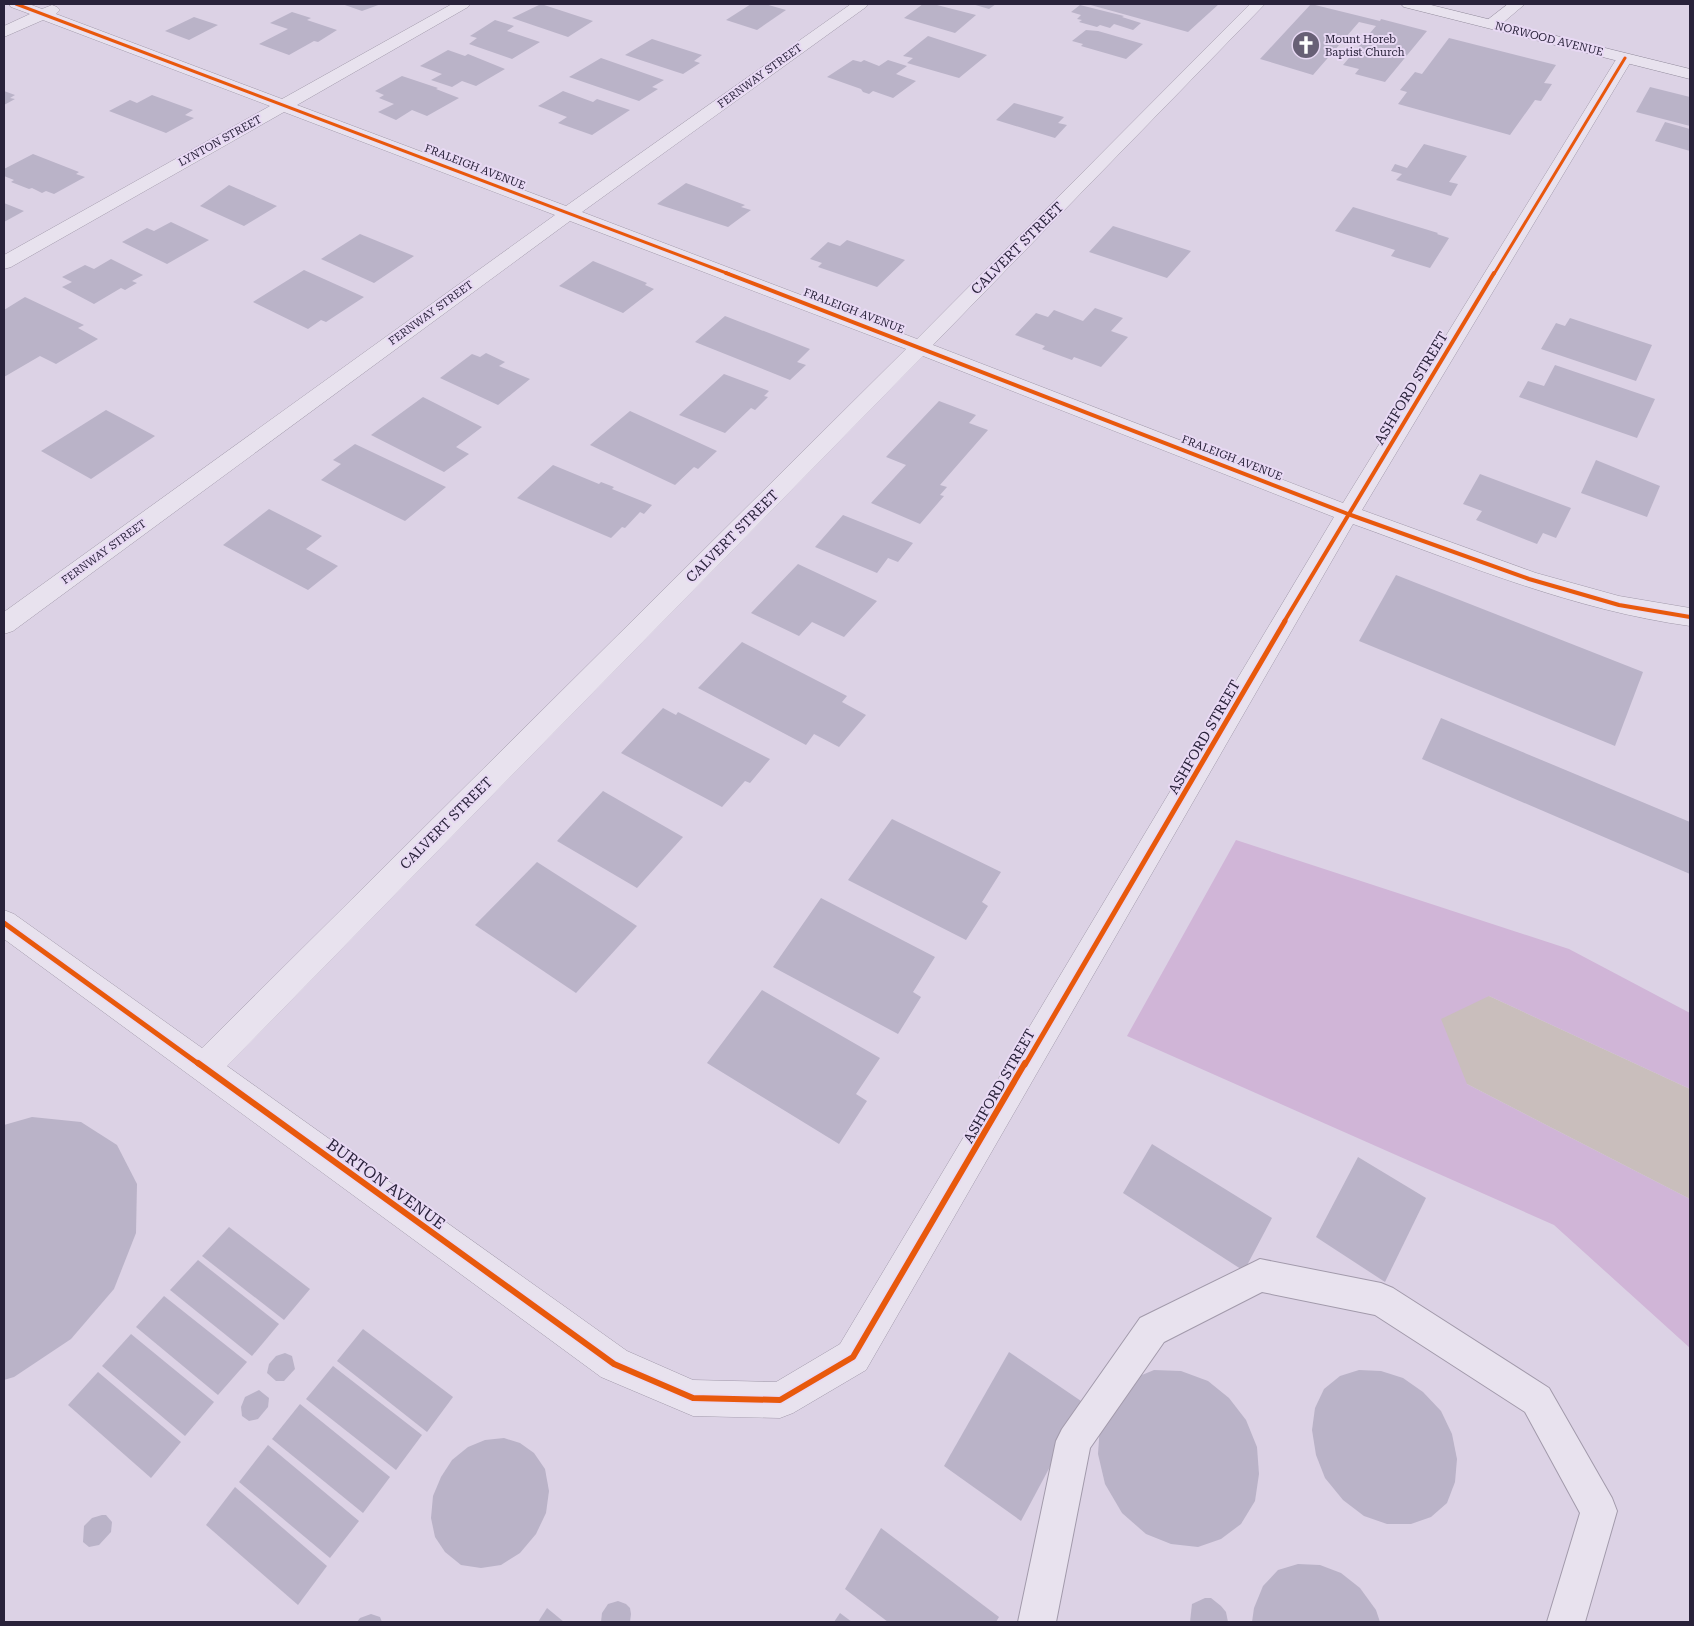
<svg xmlns="http://www.w3.org/2000/svg" width="1694" height="1626" viewBox="0 0 1694 1626" font-family="'Roboto Serif',serif">
	<rect width="100%" height="100%" fill="#dcd2e5"/>
	<path fill="#d0b5d7" d="M 1236,840 L 1569,949 L 1690,1013 L 1690,1089 L 1489,996 L 1467,1084 L 1690,1199 L 1690,1348 L 1554,1225 L 1127,1036 Z"/>
	<path fill="#c9bebc" d="M 1489,996 L 1690,1089 L 1690,1199 L 1467,1084 L 1441,1019 Z"/>
	<g fill="#bab3c8">
		<path d="M 342,4 L 381,4 L 362,11 Z"/>
		<path d="M 541,4 L 593,21 L 568,37 L 512,18 Z"/>
		<path d="M 751,4 L 765,4 L 786,10 L 757,30 L 726,20 Z"/>
		<path d="M 923,4 L 933,4 L 976,15 L 955,33 L 904,18 Z"/>
		<path d="M 972,4 L 996,4 L 989,9 Z"/>
		<path d="M 1087,4 L 1219,4 L 1188,32 Z"/>
		<path d="M 1311,4 L 1380,21 L 1381,19 L 1427,31 L 1385,82 L 1355,74 L 1359,69 L 1343,65 L 1376,26 L 1359,22 L 1313,75 L 1260,59 Z"/>
		<path d="M 1080,5 L 1124,16 L 1122,17 L 1141,23 L 1133,30 L 1114,24 L 1110,28 L 1100,25 L 1097,27 L 1079,22 L 1082,20 L 1077,19 L 1081,15 L 1071,12 Z"/>
		<path d="M 292,12 L 311,18 L 307,20 L 337,30 L 318,42 L 314,41 L 289,55 L 259,44 L 288,29 L 270,23 Z"/>
		<path d="M 194,17 L 218,25 L 189,40 L 165,31 Z"/>
		<path d="M 495,20 L 514,26 L 507,31 L 540,42 L 512,59 L 469,44 L 477,38 L 470,36 Z"/>
		<path d="M 1086,30 L 1098,31 L 1143,44 L 1126,59 L 1081,46 L 1083,44 L 1072,41 Z"/>
		<path d="M 928,36 L 987,55 L 959,78 L 907,63 L 913,58 L 903,56 Z"/>
		<path d="M 1449,38 L 1556,65 L 1544,83 L 1552,84 L 1541,101 L 1535,100 L 1510,135 L 1398,104 L 1407,92 L 1400,90 L 1415,72 L 1422,74 Z"/>
		<path d="M 652,39 L 702,55 L 694,61 L 700,63 L 683,74 L 625,55 Z"/>
		<path d="M 448,50 L 465,56 L 468,54 L 505,69 L 476,86 L 462,81 L 452,87 L 431,80 L 442,74 L 420,66 Z"/>
		<path d="M 601,58 L 664,80 L 652,87 L 658,89 L 639,101 L 569,77 Z"/>
		<path d="M 853,60 L 861,62 L 864,60 L 879,66 L 888,60 L 907,66 L 896,74 L 916,81 L 893,98 L 873,91 L 869,94 L 863,92 L 861,89 L 827,77 Z"/>
		<path d="M 402,76 L 438,88 L 436,89 L 459,98 L 427,116 L 412,110 L 396,120 L 378,112 L 394,104 L 379,98 L 384,95 L 375,91 Z"/>
		<path d="M 1650,87 L 1690,97 L 1690,126 L 1636,112 Z"/>
		<path d="M 4,91 L 15,95 L 10,98 L 15,99 L 4,105 Z"/>
		<path d="M 563,91 L 593,102 L 597,99 L 630,110 L 592,135 L 558,123 L 567,117 L 538,106 Z"/>
		<path d="M 152,95 L 193,110 L 185,115 L 194,118 L 166,133 L 109,111 L 130,100 L 137,103 Z"/>
		<path d="M 1014,103 L 1064,117 L 1058,123 L 1067,125 L 1055,138 L 996,120 Z"/>
		<path d="M 1665,122 L 1690,129 L 1690,151 L 1655,141 Z"/>
		<path d="M 1424,144 L 1467,156 L 1449,182 L 1458,184 L 1451,196 L 1396,180 L 1402,174 L 1391,171 L 1395,164 L 1407,168 Z"/>
		<path d="M 33,154 L 79,172 L 76,174 L 85,177 L 54,194 L 46,191 L 42,193 L 32,188 L 29,189 L 11,182 L 14,180 L 4,176 L 4,169 Z"/>
		<path d="M 686,183 L 745,205 L 741,207 L 751,210 L 728,227 L 657,204 Z"/>
		<path d="M 229,185 L 277,206 L 244,226 L 200,206 Z"/>
		<path d="M 4,203 L 24,211 L 4,222 Z"/>
		<path d="M 1353,207 L 1438,233 L 1437,234 L 1449,238 L 1430,268 L 1391,256 L 1395,250 L 1335,231 Z"/>
		<path d="M 171,222 L 209,240 L 167,264 L 122,242 L 147,228 L 154,231 Z"/>
		<path d="M 1113,226 L 1191,251 L 1167,278 L 1089,252 Z"/>
		<path d="M 360,234 L 414,256 L 374,283 L 321,259 Z"/>
		<path d="M 847,240 L 905,260 L 877,287 L 818,267 L 822,263 L 810,259 L 828,242 L 840,246 Z"/>
		<path d="M 111,259 L 143,275 L 132,281 L 137,283 L 125,290 L 121,288 L 94,304 L 62,287 L 72,282 L 62,277 L 85,265 L 94,269 Z"/>
		<path d="M 593,261 L 647,283 L 645,285 L 654,289 L 623,313 L 559,286 Z"/>
		<path d="M 304,270 L 364,297 L 326,322 L 321,320 L 308,329 L 253,302 Z"/>
		<path d="M 25,297 L 84,325 L 78,328 L 98,339 L 56,364 L 40,356 L 4,377 L 4,310 Z"/>
		<path d="M 1095,308 L 1123,318 L 1111,331 L 1128,337 L 1101,367 L 1074,357 L 1072,360 L 1042,349 L 1045,346 L 1015,335 L 1036,313 L 1048,317 L 1054,310 L 1083,321 Z"/>
		<path d="M 725,316 L 810,349 L 797,362 L 806,365 L 790,380 L 695,342 Z"/>
		<path d="M 1570,318 L 1652,345 L 1636,381 L 1541,349 L 1556,323 L 1565,326 Z"/>
		<path d="M 486,353 L 505,362 L 499,366 L 530,379 L 498,405 L 440,378 L 472,354 L 480,357 Z"/>
		<path d="M 1555,365 L 1655,399 L 1637,438 L 1519,397 L 1528,381 L 1544,386 Z"/>
		<path d="M 724,374 L 769,391 L 764,396 L 768,397 L 755,410 L 751,408 L 725,433 L 679,415 Z"/>
		<path d="M 423,397 L 482,427 L 456,447 L 469,454 L 444,472 L 371,435 Z"/>
		<path d="M 939,401 L 976,415 L 969,423 L 988,430 L 940,485 L 947,487 L 940,495 L 944,496 L 920,524 L 871,503 L 906,465 L 886,457 Z"/>
		<path d="M 106,410 L 155,436 L 91,479 L 41,451 Z"/>
		<path d="M 630,411 L 717,451 L 698,469 L 694,467 L 675,485 L 590,445 Z"/>
		<path d="M 355,444 L 446,487 L 405,521 L 321,480 L 341,464 L 333,460 Z"/>
		<path d="M 1596,460 L 1660,486 L 1647,517 L 1581,493 Z"/>
		<path d="M 553,465 L 599,484 L 601,482 L 614,487 L 612,489 L 652,505 L 644,514 L 640,512 L 625,528 L 622,527 L 611,538 L 517,498 Z"/>
		<path d="M 1480,474 L 1571,508 L 1556,538 L 1543,533 L 1537,544 L 1476,520 L 1482,511 L 1463,504 Z"/>
		<path d="M 269,509 L 322,536 L 306,549 L 338,566 L 308,590 L 223,545 Z"/>
		<path d="M 843,515 L 913,543 L 898,562 L 888,558 L 877,573 L 815,547 Z"/>
		<path d="M 798,564 L 877,601 L 844,637 L 812,622 L 799,636 L 751,613 Z"/>
		<path d="M 1396,575 L 1643,672 L 1615,746 L 1359,641 Z"/>
		<path d="M 742,642 L 847,696 L 842,702 L 866,715 L 839,747 L 814,734 L 806,745 L 698,688 Z"/>
		<path d="M 663,708 L 676,715 L 678,712 L 770,759 L 750,783 L 745,781 L 722,807 L 621,753 Z"/>
		<path d="M 1441,718 L 1690,822 L 1690,874 L 1422,759 Z"/>
		<path d="M 603,791 L 683,837 L 637,888 L 557,841 Z"/>
		<path d="M 892,819 L 1001,872 L 982,902 L 988,906 L 966,940 L 848,880 Z"/>
		<path d="M 537,862 L 637,926 L 576,993 L 475,925 Z"/>
		<path d="M 821,898 L 935,957 L 913,992 L 921,997 L 898,1034 L 773,967 Z"/>
		<path d="M 762,990 L 880,1058 L 856,1094 L 867,1101 L 839,1144 L 707,1063 Z"/>
		<path d="M 32,1117 L 81,1122 L 117,1145 L 137,1184 L 136,1233 L 114,1289 L 71,1339 L 14,1377 L 4,1380 L 4,1125 Z"/>
		<path d="M 1152,1144 L 1272,1218 L 1244,1271 L 1123,1193 Z"/>
		<path d="M 1358,1157 L 1426,1198 L 1385,1282 L 1316,1237 Z"/>
		<path d="M 229,1227 L 310,1289 L 284,1320 L 202,1256 Z"/>
		<path d="M 198,1260 L 279,1324 L 252,1356 L 170,1290 Z"/>
		<path d="M 164,1296 L 247,1362 L 218,1395 L 136,1327 Z"/>
		<path d="M 363,1329 L 453,1397 L 427,1432 L 337,1361 Z"/>
		<path d="M 131,1334 L 214,1402 L 185,1436 L 102,1366 Z"/>
		<path d="M 1009,1352 L 1084,1403 L 1021,1521 L 944,1466 Z"/>
		<path d="M 285,1353 L 292,1356 L 295,1369 L 284,1381 L 276,1381 L 267,1373 L 269,1364 L 276,1356 Z"/>
		<path d="M 333,1366 L 422,1435 L 396,1470 L 306,1399 Z"/>
		<path d="M 1154,1370 L 1181,1371 L 1208,1381 L 1229,1398 L 1246,1420 L 1257,1447 L 1259,1474 L 1255,1501 L 1241,1524 L 1221,1539 L 1198,1547 L 1171,1544 L 1146,1534 L 1122,1513 L 1105,1484 L 1098,1454 L 1100,1424 L 1130,1380 Z"/>
		<path d="M 1359,1370 L 1381,1371 L 1403,1378 L 1423,1392 L 1441,1411 L 1452,1434 L 1457,1459 L 1455,1482 L 1447,1503 L 1431,1517 L 1411,1524 L 1387,1524 L 1364,1516 L 1343,1500 L 1325,1478 L 1316,1455 L 1312,1430 L 1315,1408 L 1324,1389 L 1340,1376 Z"/>
		<path d="M 98,1372 L 181,1442 L 151,1478 L 68,1405 Z"/>
		<path d="M 259,1390 L 269,1398 L 268,1407 L 258,1419 L 249,1421 L 242,1416 L 241,1407 L 245,1397 Z"/>
		<path d="M 300,1404 L 390,1477 L 363,1513 L 272,1439 Z"/>
		<path d="M 504,1438 L 520,1443 L 534,1453 L 545,1469 L 549,1491 L 546,1513 L 536,1534 L 520,1553 L 501,1565 L 481,1568 L 461,1565 L 445,1552 L 435,1537 L 431,1518 L 433,1496 L 441,1477 L 452,1460 L 468,1447 L 485,1440 Z"/>
		<path d="M 268,1445 L 359,1521 L 330,1558 L 239,1482 Z"/>
		<path d="M 235,1487 L 327,1566 L 298,1605 L 206,1525 Z"/>
		<path d="M 102,1515 L 106,1515 L 112,1522 L 111,1532 L 99,1545 L 89,1547 L 83,1542 L 84,1526 L 92,1518 Z"/>
		<path d="M 881,1528 L 999,1617 L 996,1622 L 888,1622 L 845,1589 Z"/>
		<path d="M 1298,1564 L 1320,1565 L 1341,1573 L 1360,1588 L 1376,1610 L 1380,1622 L 1252,1622 L 1254,1608 L 1263,1586 L 1278,1570 Z"/>
		<path d="M 1205,1598 L 1211,1598 L 1221,1606 L 1226,1612 L 1228,1622 L 1190,1622 L 1192,1604 Z"/>
		<path d="M 618,1601 L 626,1604 L 630,1608 L 631,1614 L 630,1622 L 601,1622 L 602,1613 L 608,1604 Z"/>
		<path d="M 547,1608 L 564,1622 L 538,1622 Z"/>
		<path d="M 840,1613 L 852,1622 L 834,1622 Z"/>
		<path d="M 371,1614 L 380,1617 L 382,1622 L 357,1622 L 360,1618 Z"/>
	</g>
	<g fill="none" stroke-linecap="round" stroke-linejoin="round">
		<defs>
			<path id="service" d="M 1260,1259 L 1381,1283 L 1393,1288 L 1549,1388 L 1612,1498 L 1617,1511 L 1585,1622 L 1547,1622 L 1580,1513 L 1525,1412 L 1375,1315 L 1262,1292 L 1164,1342 L 1090,1448 L 1056,1622 L 1018,1622 L 1056,1441 L 1062,1429 L 1140,1318 Z"/>
			<g id="minor">
				<path d="M 9,4 L 29,4 L 42,9 L 52,5 L 57,7 L 60,10 L 56,14 L 282,99 L 452,4 L 470,4 L 468,7 L 297,105 L 566,206 L 851,4 L 868,4 L 866,7 L 582,212 L 917,339 L 1250,4 L 1265,4 L 933,345 L 1343,503 L 1617,58 L 1619,55 L 1631,55 L 1633,58 L 1362,510 L 1536,573 L 1619,596 L 1690,608 L 1690,626 C 1573,610 1464,564 1353,524 L 866,1370 L 793,1413 L 780,1418 L 693,1416 L 601,1377 L 4,939 L 4,910 L 14,914 L 202,1048 L 906,349 L 570,221 L 13,631 L 4,634 L 4,612 L 555,215 L 284,112 L 11,267 L 4,269 L 4,255 L 270,106 L 43,20 L 4,37 L 4,26 L 30,14 L 11,7 ZM 923,356 L 1334,517 L 840,1344 L 776,1382 L 693,1380 L 627,1351 L 227,1066 Z"/>
				<path d="M 1508,4 L 1525,4 L 1498,27 L 1486,27 L 1484,24 L 1486,21 Z"/>
			</g>
			<path id="secondary" d="M 1401,4 L 1427,4 L 1690,69 L 1690,79 L 1404,7 Z"/>
		</defs>
		<use href="#service" stroke="#a29aab" stroke-width="2"/>
		<use href="#minor" stroke="#a29aab" stroke-width="1"/>
		<use href="#secondary" stroke="#918a9b" stroke-width="1"/>
		<use href="#service" fill="#e8e2ee" fill-rule="evenodd"/>
		<use href="#minor" fill="#e8e2ee" fill-rule="evenodd"/>
		<use href="#secondary" fill="#e8e2ee" fill-rule="evenodd"/>
		<defs>
			<g id="cycleway-far3">
				<path d="M 16,4 L 729,274"/>
				<path d="M 1494,274 L 1625,58"/>
			</g>
			<g id="cycleway-far2">
				<path d="M 726,273 L 1348,514 L 1529,579 L 1619,605 L 1690,617"/>
				<path d="M 1284,622 L 1494,273"/>
			</g>
			<g id="cycleway-far1">
				<path d="M 4,923 L 200,1065"/>
				<path d="M 1025,1065 L 1285,621"/>
			</g>
			<path id="cycleway" d="M 198,1063 L 614,1364 L 693,1398 L 780,1400 L 853,1357 L 1025,1063"/>
		</defs>
		<use href="#cycleway-far3" stroke="#e8d9f4" stroke-width="5"/>
		<use href="#cycleway-far2" stroke="#e8d9f4" stroke-width="6"/>
		<use href="#cycleway-far1" stroke="#e8d9f4" stroke-width="8"/>
		<use href="#cycleway" stroke="#e8d9f4" stroke-width="9"/>
		<use href="#cycleway-far3" stroke="#e8590c" stroke-width="3"/>
		<use href="#cycleway-far2" stroke="#e8590c" stroke-width="4"/>
		<use href="#cycleway-far1" stroke="#e8590c" stroke-width="5"/>
		<use href="#cycleway" stroke="#e8590c" stroke-width="6"/>
	</g>
	<defs>
		<symbol id="church-disc" viewBox="-11 -11 22 22"><circle r="9.5" fill="#686076" stroke="#e8d9f4"/><path d="M-1.2-6h2.4v3.5h3.3v2.4h-3.3V6h-2.4V-.1h-3.3v-2.4h3.3Z" fill="#fff"/></symbol>
	</defs>
	<g fill-rule="evenodd">
		<use href="#church-disc" x="1290" y="29" width="32" height="32"/>
	</g>
	<g text-anchor="middle" dominant-baseline="central" stroke-width="4" stroke-linejoin="round" paint-order="stroke">
		<g font-size="11" fill="#29223a" stroke="#e8d9f4" text-anchor="start">
			<text x="1325" y="39">Mount Horeb<tspan x="1325" dy="13">Baptist Church</tspan></text>
		</g>
		<g font-size="11" fill="#29223a" stroke="#e8d9f4">
			<text transform="translate(1549 39) rotate(14)">NORWOOD AVENUE</text>
			<text transform="translate(760 76) rotate(-36)">FERNWAY STREET</text>
			<text transform="translate(220 141) rotate(-29)">LYNTON STREET</text>
			<text transform="translate(475 167) rotate(21)">FRALEIGH AVENUE</text>
			<text transform="translate(854 311) rotate(21)">FRALEIGH AVENUE</text>
			<text transform="translate(431 313) rotate(-36)">FERNWAY STREET</text>
			<text transform="translate(1232 458) rotate(21)">FRALEIGH AVENUE</text>
			<text transform="translate(104 552) rotate(-36)">FERNWAY STREET</text>
		</g>
		<g font-size="14" fill="#29223a" stroke="#e8d9f4">
			<text transform="translate(1017 248) rotate(-45)">CALVERT STREET</text>
			<text transform="translate(1411 388) rotate(-59)">ASHFORD STREET</text>
			<text transform="translate(732 536) rotate(-45)">CALVERT STREET</text>
			<text transform="translate(1204 737) rotate(-60)">ASHFORD STREET</text>
			<text transform="translate(446 823) rotate(-45)">CALVERT STREET</text>
			<text transform="translate(999 1086) rotate(-60)">ASHFORD STREET</text>
		</g>
		<g font-size="16" fill="#29223a" stroke="#e8d9f4">
			<text transform="translate(386 1184) rotate(36)">BURTON AVENUE</text>
		</g>
	</g>
	<rect width="1694" height="1626" fill="none" stroke="#29223a" stroke-width="10"/>
</svg>
